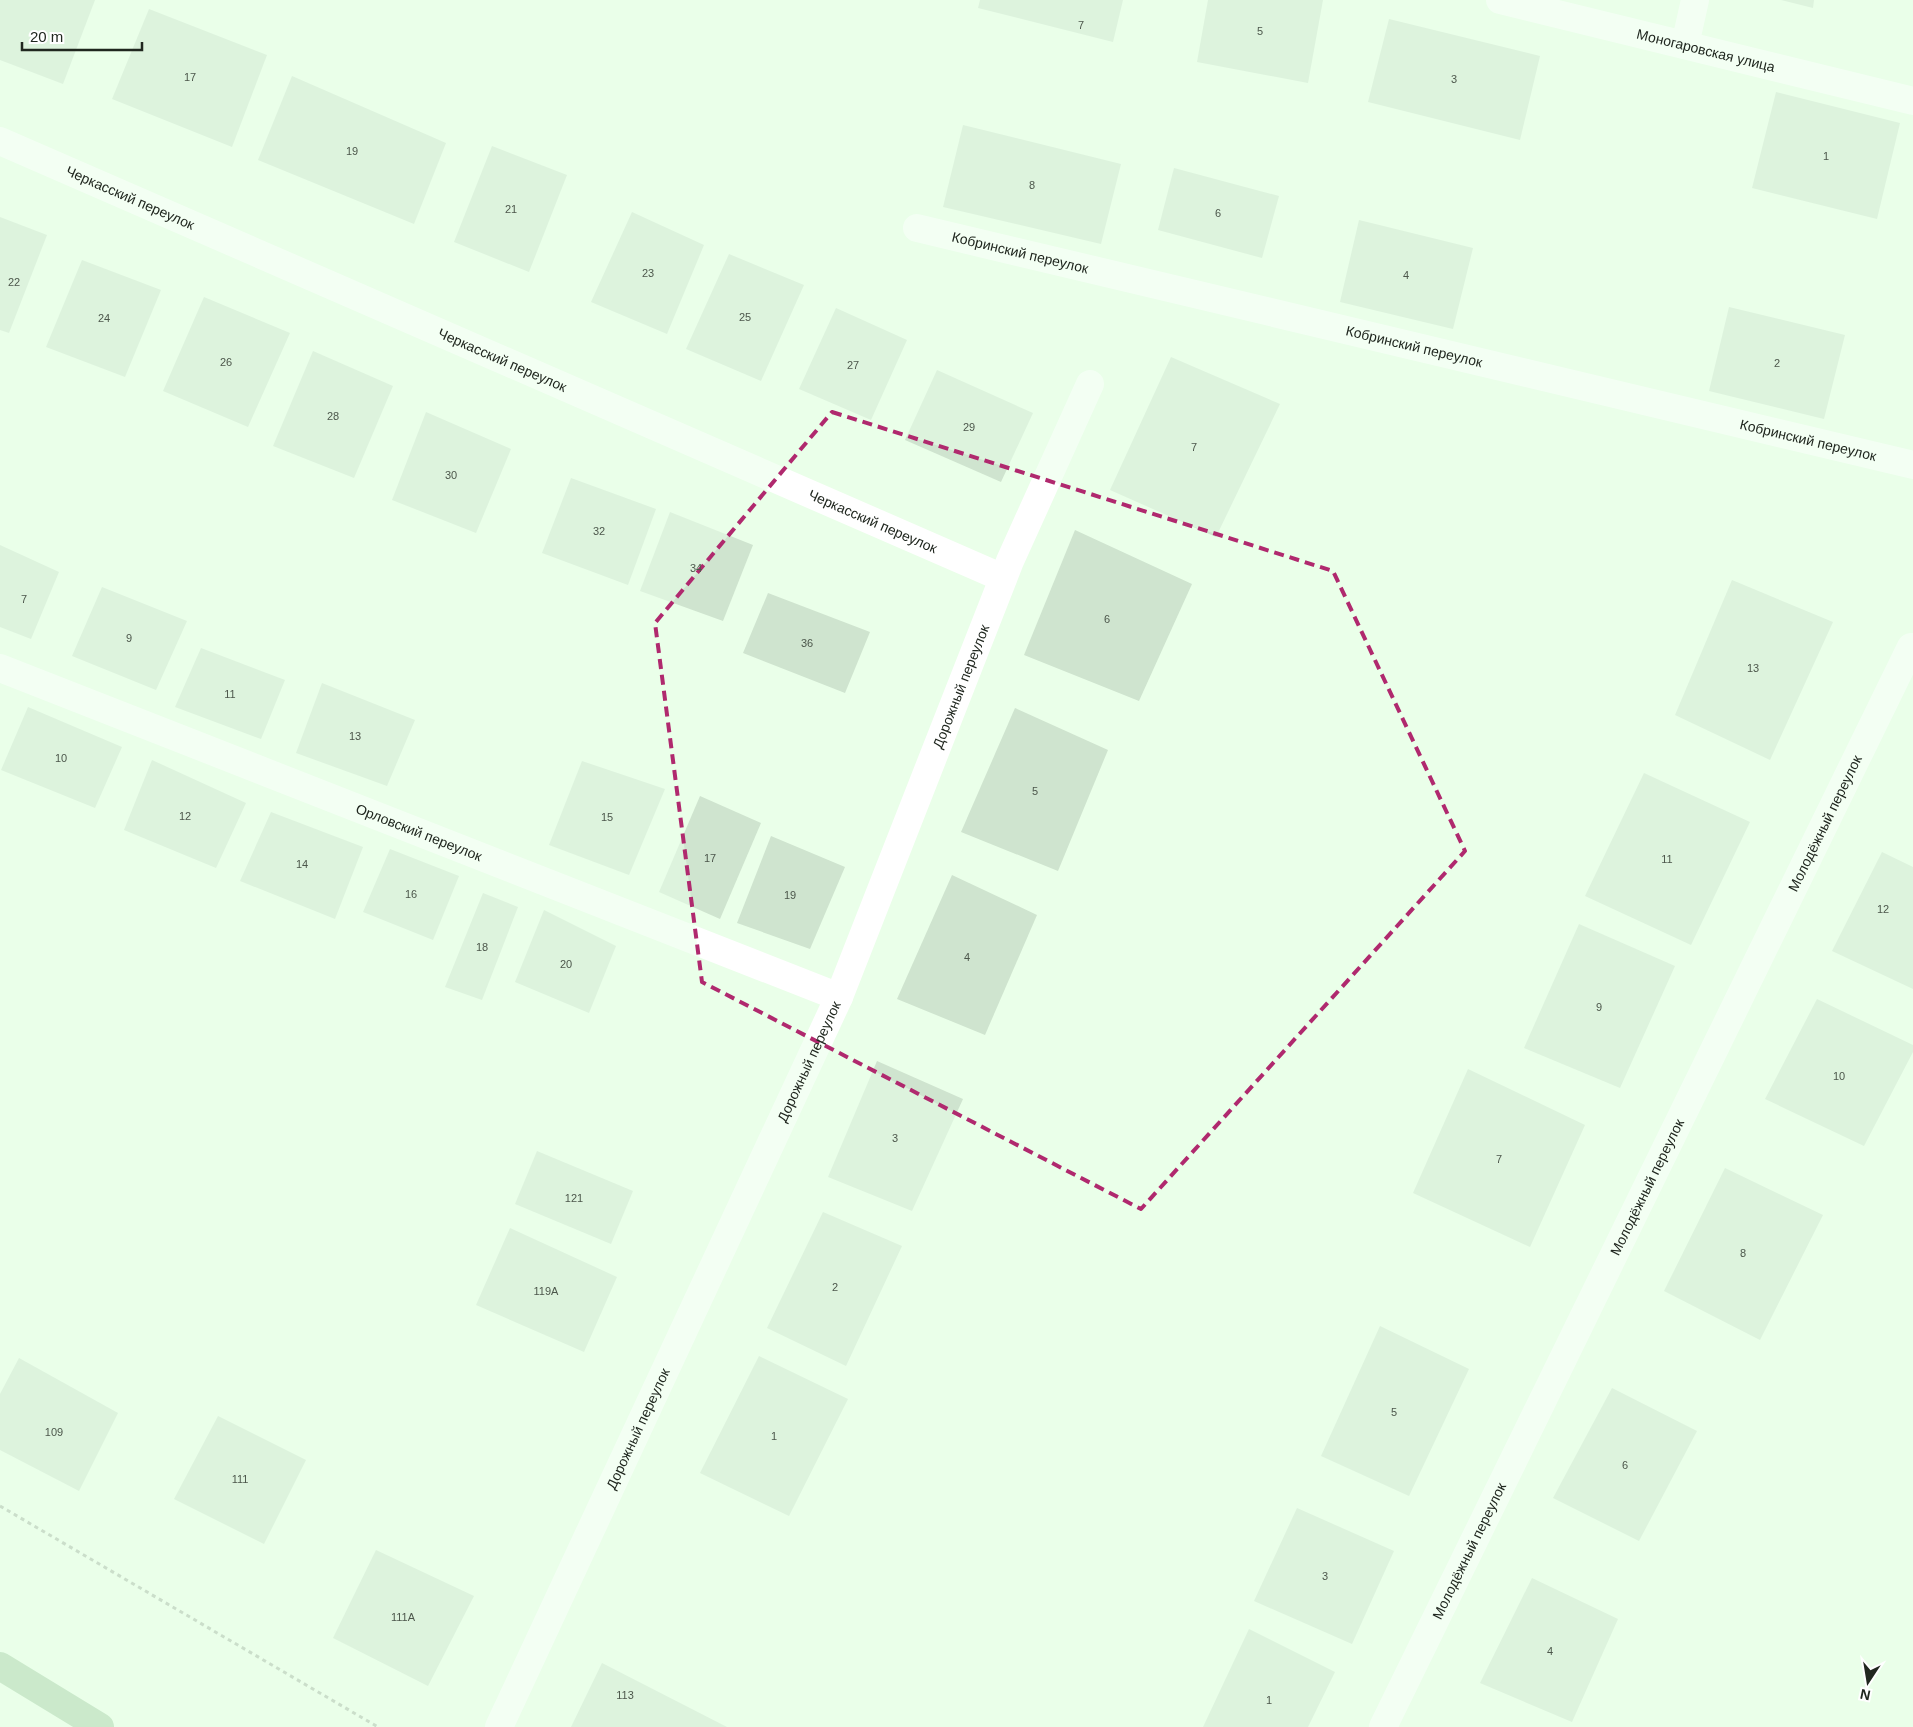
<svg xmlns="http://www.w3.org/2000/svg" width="1913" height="1727" viewBox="0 0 1913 1727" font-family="Helvetica,sans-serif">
	<rect width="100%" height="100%" fill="#eaffe9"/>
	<g fill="#cfe4cf">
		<path d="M 0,0 L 95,0 L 63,84 L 0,60 Z"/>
		<path d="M 980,0 L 1123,0 L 1113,42 L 978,8 Z"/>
		<path d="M 1208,0 L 1323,0 L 1308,83 L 1197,62 Z"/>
		<path d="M 1781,0 L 1814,0 L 1813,8 Z"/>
		<path d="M 149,9 L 267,55 L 232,147 L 112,99 Z"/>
		<path d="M 1389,19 L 1540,56 L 1520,140 L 1368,102 Z"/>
		<path d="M 292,76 L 446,143 L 414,224 L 258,160 Z"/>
		<path d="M 1776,92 L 1900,123 L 1877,219 L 1752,188 Z"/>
		<path d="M 963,125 L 1121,164 L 1101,244 L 943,207 Z"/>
		<path d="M 492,146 L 567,175 L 529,272 L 454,242 Z"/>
		<path d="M 1174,168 L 1279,196 L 1262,258 L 1158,230 Z"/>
		<path d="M 632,212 L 704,245 L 667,334 L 591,302 Z"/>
		<path d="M 0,217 L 47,235 L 9,333 L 0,330 Z"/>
		<path d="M 1359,220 L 1473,248 L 1453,329 L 1340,302 Z"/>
		<path d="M 729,254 L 804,285 L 761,381 L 686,349 Z"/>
		<path d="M 82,260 L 161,290 L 125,377 L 46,347 Z"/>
		<path d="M 204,297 L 290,333 L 248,427 L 163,391 Z"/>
		<path d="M 1729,307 L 1845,335 L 1824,419 L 1709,391 Z"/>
		<path d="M 836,308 L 907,340 L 871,420 L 799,389 Z"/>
		<path d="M 313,351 L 393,386 L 354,478 L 273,446 Z"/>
		<path d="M 1171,357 L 1280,404 L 1216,537 L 1110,490 Z"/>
		<path d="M 937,370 L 1033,413 L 1001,482 L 905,440 Z"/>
		<path d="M 426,412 L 511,449 L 476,533 L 392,500 Z"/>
		<path d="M 571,478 L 656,509 L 628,585 L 542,553 Z"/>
		<path d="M 670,512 L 753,545 L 723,621 L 640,591 Z"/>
		<path d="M 1075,530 L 1192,584 L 1139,701 L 1024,655 Z"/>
		<path d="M 0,545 L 59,572 L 31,639 L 0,627 Z"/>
		<path d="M 1732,580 L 1833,622 L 1770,760 L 1675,715 Z"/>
		<path d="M 102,587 L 187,621 L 156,690 L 72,656 Z"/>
		<path d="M 768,593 L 870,632 L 845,693 L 743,653 Z"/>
		<path d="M 201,648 L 285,680 L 261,739 L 175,707 Z"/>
		<path d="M 322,683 L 415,720 L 387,786 L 296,753 Z"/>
		<path d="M 28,707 L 122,747 L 95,808 L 1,770 Z"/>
		<path d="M 1015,708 L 1108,750 L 1058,871 L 961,832 Z"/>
		<path d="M 152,760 L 246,803 L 216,868 L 124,830 Z"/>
		<path d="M 582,761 L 665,789 L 629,875 L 549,845 Z"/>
		<path d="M 1644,773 L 1750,822 L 1691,945 L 1585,896 Z"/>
		<path d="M 700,796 L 761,823 L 720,919 L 659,892 Z"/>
		<path d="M 271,812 L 363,847 L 335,919 L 240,881 Z"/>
		<path d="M 771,836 L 845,867 L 810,949 L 737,923 Z"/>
		<path d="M 390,849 L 459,876 L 433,940 L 363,912 Z"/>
		<path d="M 1882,852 L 1913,867 L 1913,989 L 1832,951 Z"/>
		<path d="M 952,875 L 1037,915 L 985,1035 L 897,999 Z"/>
		<path d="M 483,893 L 518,907 L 482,1000 L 445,987 Z"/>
		<path d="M 544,910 L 616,946 L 589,1013 L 515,982 Z"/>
		<path d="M 1579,924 L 1675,966 L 1620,1088 L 1524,1048 Z"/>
		<path d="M 1817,999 L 1913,1045 L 1913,1052 L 1864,1146 L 1765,1099 Z"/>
		<path d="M 877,1061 L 963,1099 L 912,1211 L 828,1177 Z"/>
		<path d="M 1468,1069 L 1585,1125 L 1530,1247 L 1413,1193 Z"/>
		<path d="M 537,1151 L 633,1191 L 611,1244 L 515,1204 Z"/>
		<path d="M 1725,1168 L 1823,1215 L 1760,1340 L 1664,1291 Z"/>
		<path d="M 823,1212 L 902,1246 L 846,1366 L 767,1328 Z"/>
		<path d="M 510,1228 L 617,1277 L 584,1352 L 476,1305 Z"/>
		<path d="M 1380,1326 L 1469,1369 L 1409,1496 L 1321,1456 Z"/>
		<path d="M 759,1356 L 848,1399 L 789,1516 L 700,1473 Z"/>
		<path d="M 19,1358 L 118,1413 L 79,1491 L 0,1450 L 0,1394 Z"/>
		<path d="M 1612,1388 L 1697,1431 L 1639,1541 L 1553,1498 Z"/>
		<path d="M 218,1416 L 306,1460 L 264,1544 L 174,1499 Z"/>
		<path d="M 1297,1508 L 1394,1551 L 1352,1644 L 1254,1601 Z"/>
		<path d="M 376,1550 L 474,1596 L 428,1686 L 333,1638 Z"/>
		<path d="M 1532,1578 L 1618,1619 L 1572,1722 L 1480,1683 Z"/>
		<path d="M 1249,1629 L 1335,1672 L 1308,1727 L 1203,1727 Z"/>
		<path d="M 602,1663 L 727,1727 L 571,1727 Z"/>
	</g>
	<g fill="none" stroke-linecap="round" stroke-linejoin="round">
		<path stroke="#a6b6a5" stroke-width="3" stroke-dasharray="4 4" stroke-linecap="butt" d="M 0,1506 L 378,1727"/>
		<g stroke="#fff" stroke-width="28">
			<path id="s1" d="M 1500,0 L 1913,101"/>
			<path d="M 1685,45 L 1695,0"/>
			<path id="s2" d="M 0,141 L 1003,578"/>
			<path id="s3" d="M 917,228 L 1913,465"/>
			<path id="s4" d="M 0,668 L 839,997"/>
			<path id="s5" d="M 499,1727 L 839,997 L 1010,561 L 1090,384"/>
			<path id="s6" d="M 1383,1727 L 1911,647"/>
		</g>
		<path stroke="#a6cfa6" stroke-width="28" d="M 0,1666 L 100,1727"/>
	</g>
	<path d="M0 0H1913V1727H0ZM 832,412 L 1333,571 L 1465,851 L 1141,1209 L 702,982 L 655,623 Z" fill="#eaffe9" fill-opacity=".55" fill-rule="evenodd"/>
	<path fill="none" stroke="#b0296e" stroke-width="4" stroke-dasharray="10 6" stroke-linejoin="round" d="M 832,412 L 1333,571 L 1465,851 L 1141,1209 L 702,982 L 655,623 Z"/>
	<g text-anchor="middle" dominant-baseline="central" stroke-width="4" stroke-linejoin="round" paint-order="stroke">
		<g font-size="11" fill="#4c564b">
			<text x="1081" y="25">7</text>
			<text x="1260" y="31">5</text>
			<text x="190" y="77">17</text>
			<text x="1454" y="79">3</text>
			<text x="352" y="151">19</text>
			<text x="1826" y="156">1</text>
			<text x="1032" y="185">8</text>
			<text x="511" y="209">21</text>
			<text x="1218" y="213">6</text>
			<text x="648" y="273">23</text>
			<text x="1406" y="275">4</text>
			<text x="14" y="282">22</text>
			<text x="745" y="317">25</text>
			<text x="104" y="318">24</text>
			<text x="226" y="362">26</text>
			<text x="1777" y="363">2</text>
			<text x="853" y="365">27</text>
			<text x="333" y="416">28</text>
			<text x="969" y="427">29</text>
			<text x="1194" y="447">7</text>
			<text x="451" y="475">30</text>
			<text x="599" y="531">32</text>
			<text x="696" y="568">34</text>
			<text x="24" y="599">7</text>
			<text x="1107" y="619">6</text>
			<text x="129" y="638">9</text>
			<text x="807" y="643">36</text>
			<text x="1753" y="668">13</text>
			<text x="230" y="694">11</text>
			<text x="355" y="736">13</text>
			<text x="61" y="758">10</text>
			<text x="1035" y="791">5</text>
			<text x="185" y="816">12</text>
			<text x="607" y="817">15</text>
			<text x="710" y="858">17</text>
			<text x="1667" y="859">11</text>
			<text x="302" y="864">14</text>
			<text x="411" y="894">16</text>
			<text x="790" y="895">19</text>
			<text x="1883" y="909">12</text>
			<text x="482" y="947">18</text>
			<text x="967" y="957">4</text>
			<text x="566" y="964">20</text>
			<text x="1599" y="1007">9</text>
			<text x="1839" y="1076">10</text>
			<text x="895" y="1138">3</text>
			<text x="1499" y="1159">7</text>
			<text x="574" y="1198">121</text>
			<text x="1743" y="1253">8</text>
			<text x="835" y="1287">2</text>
			<text x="546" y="1291">119А</text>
			<text x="1394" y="1412">5</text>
			<text x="54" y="1432">109</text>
			<text x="774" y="1436">1</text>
			<text x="1625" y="1465">6</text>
			<text x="240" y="1479">111</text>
			<text x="1325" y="1576">3</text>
			<text x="403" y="1617">111А</text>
			<text x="1550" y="1651">4</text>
			<text x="625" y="1695">113</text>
			<text x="1269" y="1700">1</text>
		</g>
		<g font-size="14" fill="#20271f" stroke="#fff">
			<text stroke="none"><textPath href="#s1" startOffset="212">Моногаровская улица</textPath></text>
			<text stroke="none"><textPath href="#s2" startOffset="142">Черкасский переулок</textPath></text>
			<text stroke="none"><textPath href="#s3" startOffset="106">Кобринский переулок</textPath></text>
			<text stroke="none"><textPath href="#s3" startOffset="511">Кобринский переулок</textPath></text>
			<text stroke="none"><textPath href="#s2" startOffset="548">Черкасский переулок</textPath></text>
			<text stroke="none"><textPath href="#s3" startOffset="916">Кобринский переулок</textPath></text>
			<text stroke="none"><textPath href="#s2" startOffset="952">Черкасский переулок</textPath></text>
			<text stroke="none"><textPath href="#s5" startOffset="1139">Дорожный переулок</textPath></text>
			<text stroke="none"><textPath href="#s6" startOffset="1006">Молодёжный переулок</textPath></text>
			<text stroke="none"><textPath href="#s4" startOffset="450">Орловский переулок</textPath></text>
			<text stroke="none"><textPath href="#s5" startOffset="734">Дорожный переулок</textPath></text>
			<text stroke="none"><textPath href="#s6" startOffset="601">Молодёжный переулок</textPath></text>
			<text stroke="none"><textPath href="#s5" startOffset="329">Дорожный переулок</textPath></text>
			<text stroke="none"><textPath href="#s6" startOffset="196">Молодёжный переулок</textPath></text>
		</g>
	</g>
	<g transform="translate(1868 1682) rotate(192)" stroke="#ffffff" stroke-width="4" paint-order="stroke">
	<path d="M0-4L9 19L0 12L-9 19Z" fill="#20271f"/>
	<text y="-8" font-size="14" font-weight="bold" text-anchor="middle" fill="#20271f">N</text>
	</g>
	<path d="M22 42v8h120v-8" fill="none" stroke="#20271f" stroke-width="2.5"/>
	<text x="30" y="42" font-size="15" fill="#20271f" stroke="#ffffff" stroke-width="4" paint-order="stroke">20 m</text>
</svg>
